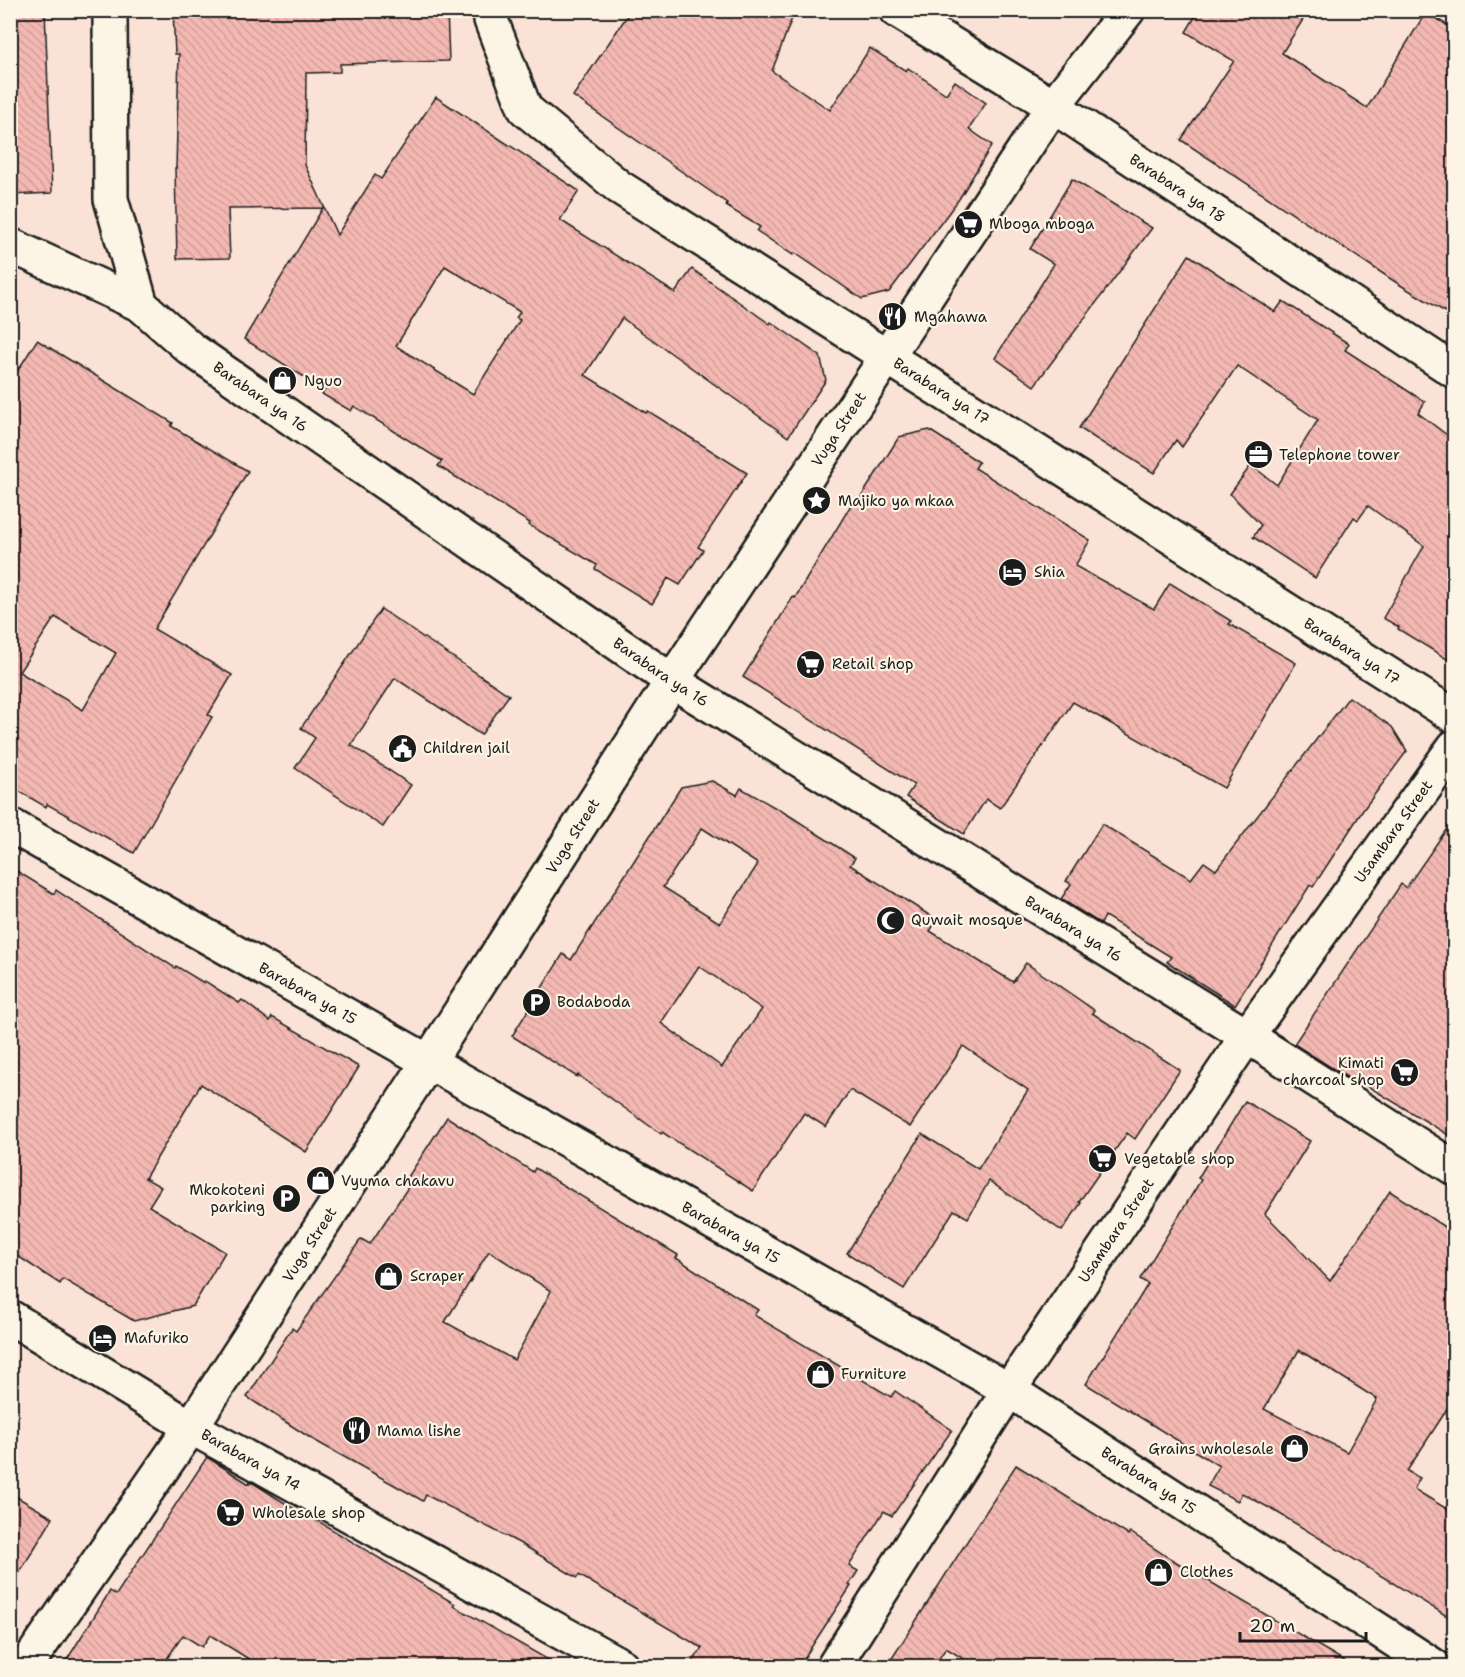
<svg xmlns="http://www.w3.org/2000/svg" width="1465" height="1677" viewBox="0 0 1465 1677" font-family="'Shantell Sans',sans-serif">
	<defs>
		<pattern id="building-back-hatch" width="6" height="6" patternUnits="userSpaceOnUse" patternTransform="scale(1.5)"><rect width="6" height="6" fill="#f4b8b3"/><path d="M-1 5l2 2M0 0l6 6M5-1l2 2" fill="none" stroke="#d19e99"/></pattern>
	</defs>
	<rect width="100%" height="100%" fill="#fae3d6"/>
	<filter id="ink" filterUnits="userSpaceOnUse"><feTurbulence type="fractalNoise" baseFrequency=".0167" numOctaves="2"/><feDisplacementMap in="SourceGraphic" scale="12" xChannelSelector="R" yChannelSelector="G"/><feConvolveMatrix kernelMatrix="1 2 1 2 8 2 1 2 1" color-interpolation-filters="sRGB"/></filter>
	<g filter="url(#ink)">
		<g fill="url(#building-back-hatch)" stroke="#1c1c1c" stroke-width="1.5" fill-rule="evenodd">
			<path d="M 10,10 L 45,10 L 52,193 L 10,195 Z"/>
			<path d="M 173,10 L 447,10 L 449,61 L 340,64 L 340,72 L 306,73 L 305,165 L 337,235 L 375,175 L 381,179 L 436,97 L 579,191 L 560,220 L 675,293 L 692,269 L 770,324 L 771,322 L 820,356 L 826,380 L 788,437 L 622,318 L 585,375 L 646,413 L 648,411 L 747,473 L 698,547 L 703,550 L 680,585 L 668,578 L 652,604 L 595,569 L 597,565 L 529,525 L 530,523 L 438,466 L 442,461 L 354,406 L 351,411 L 322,394 L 325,390 L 244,339 L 323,208 L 228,209 L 230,258 L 177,259 L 175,168 L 176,168 L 179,54 L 175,54 ZM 445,266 L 520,312 L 516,318 L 520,320 L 473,394 L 396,346 Z"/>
			<path d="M 631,10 L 795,10 L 772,71 L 830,110 L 870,48 L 906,71 L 908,68 L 946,94 L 955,81 L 986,103 L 969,129 L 992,145 L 959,199 L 889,292 L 862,299 L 795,253 L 793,255 L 757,231 L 760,227 L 726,206 L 727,203 L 573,96 Z"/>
			<path d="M 1199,10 L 1309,10 L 1282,53 L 1367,108 L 1426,12 L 1455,30 L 1455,318 L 1397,283 L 1181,140 L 1234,61 L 1186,32 Z"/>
			<path d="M 1072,179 L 1152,228 L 1034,386 L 995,358 L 1054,264 L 1030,249 Z"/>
			<path d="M 1189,255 L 1275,312 L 1283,301 L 1349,344 L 1345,350 L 1425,402 L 1418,413 L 1455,441 L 1455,664 L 1398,629 L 1399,627 L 1383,618 L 1424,546 L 1368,506 L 1358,520 L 1354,517 L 1315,578 L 1253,537 L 1261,525 L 1230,494 L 1251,465 L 1277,485 L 1318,420 L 1237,366 L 1182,447 L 1176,440 L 1154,473 L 1116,449 L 1115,451 L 1079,428 Z"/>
			<path d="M 37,340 L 173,423 L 171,426 L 248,471 L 154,629 L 232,675 L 208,715 L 212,717 L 134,853 L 47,804 L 46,807 L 10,786 L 10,383 ZM 55,617 L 116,653 L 83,710 L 19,672 Z"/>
			<path d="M 929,430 L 979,462 L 975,468 L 1090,540 L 1075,566 L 1154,609 L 1170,583 L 1231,621 L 1229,624 L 1296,663 L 1224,788 L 1073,702 L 1000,808 L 986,799 L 964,834 L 906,797 L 914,785 L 743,677 L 793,597 L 795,598 L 854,500 L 858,502 L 899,437 Z"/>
			<path d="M 381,609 L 509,695 L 481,735 L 395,678 L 351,745 L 411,785 L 383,827 L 295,768 L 315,738 L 301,728 Z"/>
			<path d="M 1349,697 L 1392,727 L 1407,751 L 1363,810 L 1313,887 L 1310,885 L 1235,1005 L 1167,962 L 1171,957 L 1105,916 L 1101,924 L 1061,899 L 1071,884 L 1066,881 L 1102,824 L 1191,879 L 1204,862 L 1216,870 Z"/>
			<path d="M 712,781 L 737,795 L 741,788 L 790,816 L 855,858 L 850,865 L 937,920 L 930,931 L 1013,982 L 1026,963 L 1094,1010 L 1092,1013 L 1180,1070 L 1135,1139 L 1127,1133 L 1079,1202 L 1081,1203 L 1062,1231 L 989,1181 L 968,1218 L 954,1210 L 904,1289 L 847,1253 L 922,1134 L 978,1169 L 1028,1090 L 963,1046 L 910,1127 L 850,1090 L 826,1127 L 804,1113 L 753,1191 L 662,1132 L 661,1134 L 578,1075 L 577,1077 L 512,1036 L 563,954 L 571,960 L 681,787 ZM 702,828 L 758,864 L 720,923 L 663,887 ZM 699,966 L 762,1009 L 722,1067 L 661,1023 Z"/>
			<path d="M 1455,817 L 1455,1139 L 1361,1082 L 1359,1085 L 1294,1044 L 1401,884 L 1406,888 Z"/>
			<path d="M 10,867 L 54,894 L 56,890 L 175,968 L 176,966 L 204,983 L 205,981 L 239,1003 L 242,1000 L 270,1021 L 272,1017 L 359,1067 L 306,1152 L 201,1084 L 145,1178 L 161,1187 L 149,1206 L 225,1252 L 193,1306 L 134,1321 L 63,1279 L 60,1284 L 10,1251 Z"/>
			<path d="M 1245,1101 L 1310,1141 L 1265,1214 L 1330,1281 L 1390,1191 L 1455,1234 L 1455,1397 L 1407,1471 L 1420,1478 L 1414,1489 L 1455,1514 L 1455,1621 L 1275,1511 L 1242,1493 L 1238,1501 L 1208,1486 L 1219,1466 L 1086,1384 L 1148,1284 L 1140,1279 L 1201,1180 L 1198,1178 ZM 1299,1350 L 1377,1399 L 1347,1452 L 1264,1409 Z"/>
			<path d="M 447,1117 L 533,1172 L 535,1168 L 678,1255 L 676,1258 L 758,1310 L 754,1315 L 891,1397 L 895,1391 L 952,1430 L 892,1516 L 884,1511 L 849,1566 L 858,1571 L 849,1585 L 851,1586 L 799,1666 L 690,1666 L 702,1648 L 579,1575 L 577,1578 L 523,1545 L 426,1495 L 423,1501 L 312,1439 L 247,1397 L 292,1328 L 296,1331 L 361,1239 L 370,1244 L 411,1183 L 406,1180 ZM 489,1251 L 551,1291 L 514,1360 L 445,1322 Z"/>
			<path d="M 207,1457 L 249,1484 L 250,1481 L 258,1486 L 302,1514 L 303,1512 L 455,1604 L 454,1606 L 559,1666 L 260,1666 L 210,1635 L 202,1647 L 183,1635 L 162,1666 L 63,1666 L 110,1591 L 116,1595 Z"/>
			<path d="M 1016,1465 L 1128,1535 L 1130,1532 L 1166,1556 L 1353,1666 L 975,1666 L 946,1648 L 934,1666 L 887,1666 Z"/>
			<path d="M 10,1493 L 53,1518 L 10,1588 Z"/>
		</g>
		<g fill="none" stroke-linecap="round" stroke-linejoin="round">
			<defs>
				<g id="minor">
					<path id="s1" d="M 110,10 L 111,199 L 141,305 L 191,349 L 672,681 L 1247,1036 L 1454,1168"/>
					<path id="s2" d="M 491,10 L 491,20 L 525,109 L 619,187 L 1454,716"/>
					<path id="s3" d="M 896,10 L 1053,106 L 1454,371"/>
					<path d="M 10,245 L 141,305"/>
					<path id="s4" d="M 10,825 L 1009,1390 L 1434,1666"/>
					<path id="s5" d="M 10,1317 L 191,1427 L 622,1666"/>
					<path id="s6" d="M 26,1666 L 191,1427 L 429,1061 L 672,681 L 1053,106 L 1128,10"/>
					<path id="s7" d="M 834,1666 L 1009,1390 L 1247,1036 L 1454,747"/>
				</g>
			</defs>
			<use href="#minor" stroke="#1c1c1c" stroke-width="38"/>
			<use href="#minor" stroke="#fcf5e5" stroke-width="33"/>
		</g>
	</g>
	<defs>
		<symbol id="supermarket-disc" viewBox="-11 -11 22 22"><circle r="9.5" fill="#1c1c1c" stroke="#fcf5e5"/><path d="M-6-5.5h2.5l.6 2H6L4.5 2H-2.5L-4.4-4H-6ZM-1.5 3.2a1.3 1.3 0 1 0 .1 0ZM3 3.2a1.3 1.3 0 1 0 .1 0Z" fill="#fff"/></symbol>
		<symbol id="restaurant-disc" viewBox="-11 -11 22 22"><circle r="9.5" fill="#1c1c1c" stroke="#fcf5e5"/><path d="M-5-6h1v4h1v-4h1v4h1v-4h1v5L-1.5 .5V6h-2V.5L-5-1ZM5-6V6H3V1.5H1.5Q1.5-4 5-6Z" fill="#fff"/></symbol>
		<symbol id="shop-disc" viewBox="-11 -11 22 22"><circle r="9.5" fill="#1c1c1c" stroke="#fcf5e5"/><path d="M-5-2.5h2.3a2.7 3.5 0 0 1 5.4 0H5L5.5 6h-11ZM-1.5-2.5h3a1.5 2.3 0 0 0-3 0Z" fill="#fff"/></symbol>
		<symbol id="office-disc" viewBox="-11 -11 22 22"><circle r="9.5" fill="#1c1c1c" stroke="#fcf5e5"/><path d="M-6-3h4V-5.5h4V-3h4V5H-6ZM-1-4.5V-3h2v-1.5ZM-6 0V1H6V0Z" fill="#fff"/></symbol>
		<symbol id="sight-disc" viewBox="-11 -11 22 22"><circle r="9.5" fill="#1c1c1c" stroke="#fcf5e5"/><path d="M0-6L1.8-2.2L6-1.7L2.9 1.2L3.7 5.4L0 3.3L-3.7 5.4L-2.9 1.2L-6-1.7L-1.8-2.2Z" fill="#fff"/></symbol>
		<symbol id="hotel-disc" viewBox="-11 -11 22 22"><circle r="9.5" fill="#1c1c1c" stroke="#fcf5e5"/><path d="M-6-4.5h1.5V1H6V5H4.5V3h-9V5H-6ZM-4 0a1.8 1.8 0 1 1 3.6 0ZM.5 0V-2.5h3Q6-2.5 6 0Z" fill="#fff"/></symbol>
		<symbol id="civic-disc" viewBox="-11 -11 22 22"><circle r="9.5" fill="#1c1c1c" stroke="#fcf5e5"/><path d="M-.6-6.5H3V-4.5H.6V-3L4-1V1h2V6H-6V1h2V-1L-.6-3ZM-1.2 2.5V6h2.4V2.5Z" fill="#fff"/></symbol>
		<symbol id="mosque-disc" viewBox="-11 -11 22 22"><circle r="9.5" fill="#1c1c1c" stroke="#fcf5e5"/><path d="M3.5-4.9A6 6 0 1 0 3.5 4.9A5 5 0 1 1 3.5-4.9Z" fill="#fff"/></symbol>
		<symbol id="parking-disc" viewBox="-11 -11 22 22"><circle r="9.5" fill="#1c1c1c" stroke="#fcf5e5"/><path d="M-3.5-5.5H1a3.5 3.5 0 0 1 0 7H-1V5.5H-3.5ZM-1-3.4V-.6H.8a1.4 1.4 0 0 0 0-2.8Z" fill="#fff"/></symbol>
	</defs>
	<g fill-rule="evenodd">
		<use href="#supermarket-disc" x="952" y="208" width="33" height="33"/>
		<use href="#restaurant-disc" x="876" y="300" width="33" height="33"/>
		<use href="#shop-disc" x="266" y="364" width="33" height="33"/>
		<use href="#office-disc" x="1242" y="438" width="33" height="33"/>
		<use href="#sight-disc" x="800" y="484" width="33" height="33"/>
		<use href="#hotel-disc" x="996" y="556" width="33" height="33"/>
		<use href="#supermarket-disc" x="794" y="648" width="33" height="33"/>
		<use href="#civic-disc" x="386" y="732" width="33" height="33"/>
		<use href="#mosque-disc" x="874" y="904" width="33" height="33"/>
		<use href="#parking-disc" x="520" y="986" width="33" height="33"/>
		<use href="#supermarket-disc" x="1388" y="1056" width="33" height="33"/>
		<use href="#supermarket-disc" x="1086" y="1142" width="33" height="33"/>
		<use href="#shop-disc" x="304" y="1164" width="33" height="33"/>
		<use href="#parking-disc" x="270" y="1182" width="33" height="33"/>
		<use href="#shop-disc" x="372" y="1260" width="33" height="33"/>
		<use href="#hotel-disc" x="86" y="1322" width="33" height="33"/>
		<use href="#shop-disc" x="804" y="1358" width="33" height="33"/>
		<use href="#restaurant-disc" x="340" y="1414" width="33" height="33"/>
		<use href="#shop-disc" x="1278" y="1432" width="33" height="33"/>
		<use href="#supermarket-disc" x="214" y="1496" width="33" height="33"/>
		<use href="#shop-disc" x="1142" y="1556" width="33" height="33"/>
	</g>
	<g text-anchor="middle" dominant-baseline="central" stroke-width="4.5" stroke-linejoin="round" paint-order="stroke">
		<g font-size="15" fill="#1c1c1c" stroke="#fcf5e5">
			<text stroke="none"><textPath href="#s3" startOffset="333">Barabara ya 18</textPath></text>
			<text stroke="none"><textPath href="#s2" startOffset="609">Barabara ya 17</textPath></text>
			<text stroke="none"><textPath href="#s1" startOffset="450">Barabara ya 16</textPath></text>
			<text stroke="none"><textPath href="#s6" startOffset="1480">Vuga Street</textPath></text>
			<text stroke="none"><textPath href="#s2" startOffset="1095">Barabara ya 17</textPath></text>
			<text stroke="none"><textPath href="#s1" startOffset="936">Barabara ya 16</textPath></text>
			<text stroke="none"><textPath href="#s7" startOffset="1005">Usambara Street</textPath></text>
			<text stroke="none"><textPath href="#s6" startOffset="994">Vuga Street</textPath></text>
			<text stroke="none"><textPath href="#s1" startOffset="1422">Barabara ya 16</textPath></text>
			<text stroke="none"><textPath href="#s4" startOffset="342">Barabara ya 15</textPath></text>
			<text stroke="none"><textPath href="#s7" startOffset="519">Usambara Street</textPath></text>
			<text stroke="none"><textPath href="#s4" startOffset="828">Barabara ya 15</textPath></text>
			<text stroke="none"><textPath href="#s6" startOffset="508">Vuga Street</textPath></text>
			<text stroke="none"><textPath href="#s5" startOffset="280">Barabara ya 14</textPath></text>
			<text stroke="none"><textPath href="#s4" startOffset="1314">Barabara ya 15</textPath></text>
		</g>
		<g font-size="15" fill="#1c1c1c" stroke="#fcf5e5" text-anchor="start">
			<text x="989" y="224">Mboga mboga</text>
			<text x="914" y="317">Mgahawa</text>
			<text x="304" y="381">Nguo</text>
			<text x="1279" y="455">Telephone tower</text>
			<text x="838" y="501">Majiko ya mkaa</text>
			<text x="1034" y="572">Shia</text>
			<text x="832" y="664">Retail shop</text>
			<text x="423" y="748">Children jail</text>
			<text x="911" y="920">Quwait mosque</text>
			<text x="557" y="1002">Bodaboda</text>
			<text x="1384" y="1063" text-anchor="end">Kimati<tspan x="1384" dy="17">charcoal shop</tspan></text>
			<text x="1124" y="1159">Vegetable shop</text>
			<text x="341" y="1181">Vyuma chakavu</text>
			<text x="265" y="1190" text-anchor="end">Mkokoteni<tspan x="265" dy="17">parking</tspan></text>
			<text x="410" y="1276">Scraper</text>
			<text x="124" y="1338">Mafuriko</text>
			<text x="841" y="1374">Furniture</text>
			<text x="377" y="1431">Mama lishe</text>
			<text x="1274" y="1449" text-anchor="end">Grains wholesale</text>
			<text x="252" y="1513">Wholesale shop</text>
			<text x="1180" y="1572">Clothes</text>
		</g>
	</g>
	<rect width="1465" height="1677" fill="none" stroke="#fcf5e5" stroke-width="36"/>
	<rect x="18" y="18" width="1429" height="1641" fill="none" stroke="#1c1c1c" stroke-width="2" filter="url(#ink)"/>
	<path d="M1240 1632v9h126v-9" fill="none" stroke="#1c1c1c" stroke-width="3"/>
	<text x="1249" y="1632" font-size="18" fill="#1c1c1c" stroke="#fcf5e5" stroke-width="4.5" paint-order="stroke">20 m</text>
</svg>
